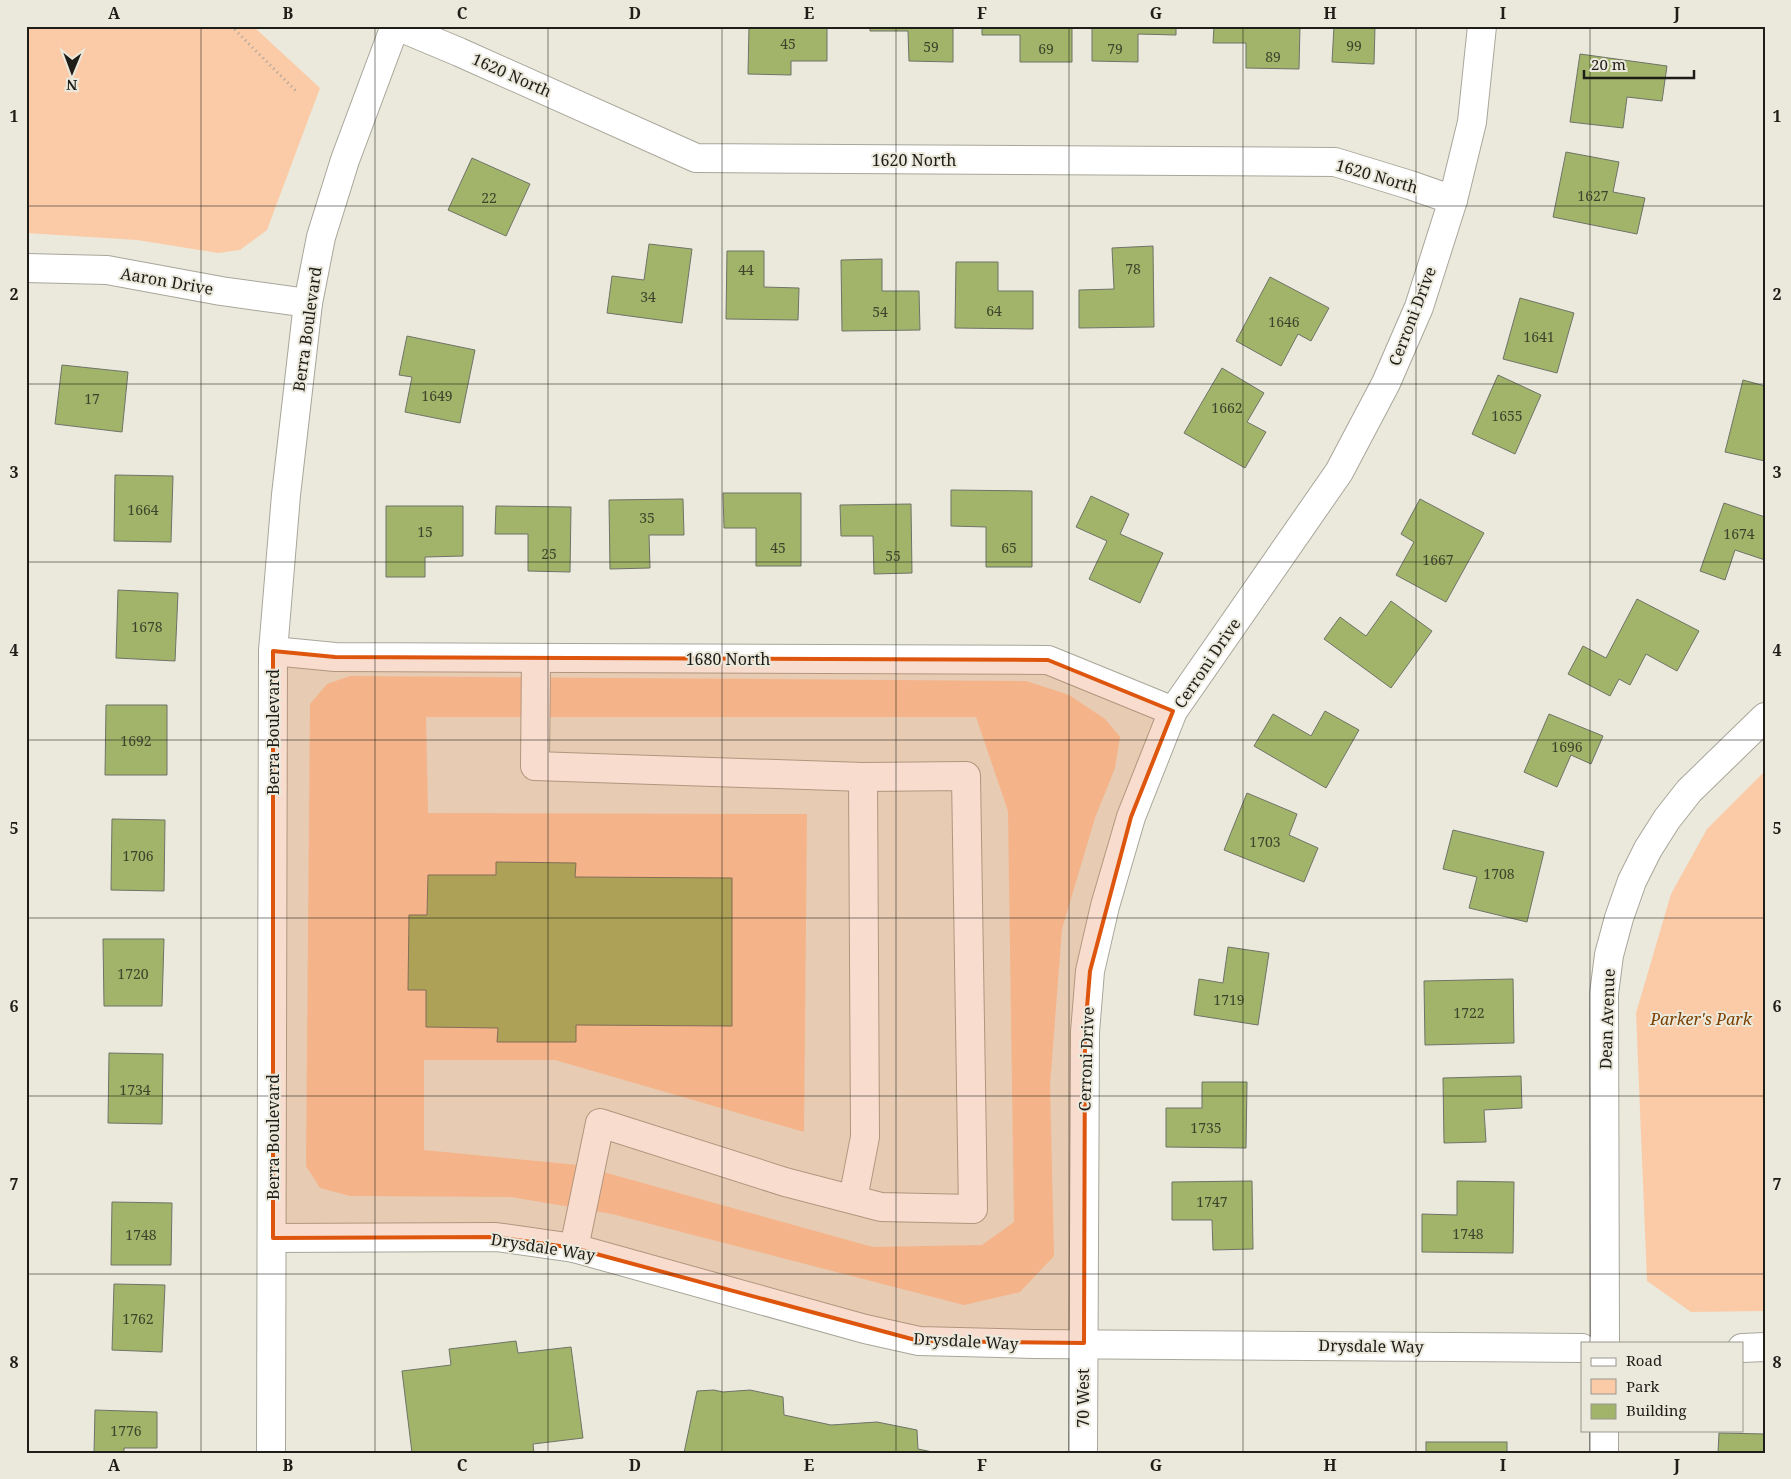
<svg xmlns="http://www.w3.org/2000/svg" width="1791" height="1479" viewBox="0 0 1791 1479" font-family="'Noto Serif',serif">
	<rect width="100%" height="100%" fill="#ebe9dc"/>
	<g fill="#fbcba8" fill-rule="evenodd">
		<path d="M 26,26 L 253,26 L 320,88 L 267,230 L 240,250 L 218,253 L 137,240 L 26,233 Z"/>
		<path d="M 350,676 L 1026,681 L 1069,695 L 1105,719 L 1120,737 L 1115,768 L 1095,818 L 1062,929 L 1050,1085 L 1054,1256 L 1020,1292 L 964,1305 L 612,1214 L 511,1197 L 350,1196 L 320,1188 L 306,1166 L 310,704 L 327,684 ZM 426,717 L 976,717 L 1008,811 L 1014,1222 L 982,1245 L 873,1247 L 578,1165 L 424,1150 L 424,1060 L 555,1060 L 804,1132 L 807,814 L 428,813 ZM 496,862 L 575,863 L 575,877 L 732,878 L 732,1026 L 576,1025 L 576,1042 L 498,1042 L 498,1028 L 426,990 L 409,990 L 409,916 L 427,915 L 428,875 L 496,875 Z"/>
		<path d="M 1765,771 L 1765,1311 L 1691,1312 L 1647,1281 L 1636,1013 L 1671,894 L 1707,829 Z"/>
	</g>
	<g fill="#a1b469" stroke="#6f7368">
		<path d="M 749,26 L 827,26 L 827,61 L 791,61 L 791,75 L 748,74 Z"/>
		<path d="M 870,26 L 953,26 L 953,62 L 909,61 L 908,31 L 870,31 Z"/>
		<path d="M 982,26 L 1072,26 L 1072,62 L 1020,62 L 1020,35 L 982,35 Z"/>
		<path d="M 1092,26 L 1176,26 L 1176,35 L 1138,34 L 1138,62 L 1092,61 Z"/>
		<path d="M 1214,26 L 1300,26 L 1299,69 L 1246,68 L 1246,43 L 1213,43 Z"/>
		<path d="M 1334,26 L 1403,26 L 1403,28 L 1375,27 L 1374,64 L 1332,62 Z"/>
		<path d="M 1580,54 L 1667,66 L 1662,101 L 1627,97 L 1623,128 L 1570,122 Z"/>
		<path d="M 1566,152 L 1619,162 L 1613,192 L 1645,198 L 1637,234 L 1553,217 Z"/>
		<path d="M 472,158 L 530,184 L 506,236 L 448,210 Z"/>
		<path d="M 649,244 L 692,249 L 682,323 L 607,313 L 612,276 L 644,280 Z"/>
		<path d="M 1153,246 L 1154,327 L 1079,328 L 1079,290 L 1114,289 L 1112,248 Z"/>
		<path d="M 727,251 L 764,251 L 764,287 L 799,288 L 798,320 L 726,319 Z"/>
		<path d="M 882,259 L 882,291 L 919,291 L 920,330 L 842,331 L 841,260 Z"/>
		<path d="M 956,262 L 998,262 L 998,291 L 1033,291 L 1033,329 L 955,328 Z"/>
		<path d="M 1270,277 L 1329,308 L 1311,341 L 1298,334 L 1281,366 L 1236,341 Z"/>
		<path d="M 1520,298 L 1574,313 L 1557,373 L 1503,359 Z"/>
		<path d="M 407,336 L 475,350 L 460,423 L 405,412 L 412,377 L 399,375 Z"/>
		<path d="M 62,365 L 128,372 L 122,432 L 55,424 Z"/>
		<path d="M 1222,368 L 1264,393 L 1247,422 L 1266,432 L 1245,468 L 1184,433 Z"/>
		<path d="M 1498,375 L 1541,395 L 1515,454 L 1472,434 Z"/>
		<path d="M 1743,380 L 1765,386 L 1765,461 L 1725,452 Z"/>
		<path d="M 115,475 L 173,476 L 171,542 L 114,541 Z"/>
		<path d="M 951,490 L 1032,491 L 1032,567 L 986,567 L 986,527 L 951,526 Z"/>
		<path d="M 723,493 L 801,493 L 801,566 L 756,566 L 756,528 L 724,528 Z"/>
		<path d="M 1091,496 L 1129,514 L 1120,534 L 1163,553 L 1140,603 L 1089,579 L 1107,541 L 1076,527 Z"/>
		<path d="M 683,499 L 684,535 L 649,535 L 650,568 L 610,569 L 609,500 Z"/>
		<path d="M 1420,499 L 1484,533 L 1446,602 L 1396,575 L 1414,542 L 1401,534 Z"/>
		<path d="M 1724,503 L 1765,517 L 1765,560 L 1735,550 L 1725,580 L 1700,571 Z"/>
		<path d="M 911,504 L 912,573 L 874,574 L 873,536 L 841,536 L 840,505 Z"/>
		<path d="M 386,506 L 463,506 L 463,556 L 425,557 L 425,577 L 386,577 Z"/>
		<path d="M 496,506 L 571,507 L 570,572 L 528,571 L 528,534 L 495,534 Z"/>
		<path d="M 118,590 L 178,593 L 175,661 L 116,658 Z"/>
		<path d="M 1637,599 L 1699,631 L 1677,671 L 1646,654 L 1630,685 L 1619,679 L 1610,696 L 1568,674 L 1583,646 L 1606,658 Z"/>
		<path d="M 1391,601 L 1432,631 L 1391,688 L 1324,639 L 1340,617 L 1366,636 Z"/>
		<path d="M 106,705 L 167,705 L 167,775 L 105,775 Z"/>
		<path d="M 1325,711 L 1359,730 L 1326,788 L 1254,746 L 1273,714 L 1311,736 Z"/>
		<path d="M 1549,714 L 1603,736 L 1591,764 L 1571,755 L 1557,787 L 1524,772 Z"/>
		<path d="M 1247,793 L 1297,814 L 1289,835 L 1318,848 L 1304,882 L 1224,850 Z"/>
		<path d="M 112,819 L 165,820 L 164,891 L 111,890 Z"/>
		<path d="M 1453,830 L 1544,852 L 1527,922 L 1469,908 L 1477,877 L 1443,869 Z"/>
		<path d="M 496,862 L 576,863 L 575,877 L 732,878 L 732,1026 L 576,1025 L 576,1042 L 497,1042 L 498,1028 L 426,1027 L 426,990 L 408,990 L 409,915 L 427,915 L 428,875 L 496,875 Z"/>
		<path d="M 103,939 L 164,939 L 162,1006 L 104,1006 Z"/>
		<path d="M 1228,947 L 1269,953 L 1258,1025 L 1194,1015 L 1199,979 L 1223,983 Z"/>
		<path d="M 1513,979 L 1514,1043 L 1425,1045 L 1424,981 Z"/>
		<path d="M 109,1053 L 163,1054 L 162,1124 L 108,1123 Z"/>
		<path d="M 1521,1076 L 1522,1108 L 1484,1110 L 1486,1142 L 1444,1143 L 1443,1078 Z"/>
		<path d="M 1202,1082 L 1247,1082 L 1246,1148 L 1166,1147 L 1166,1108 L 1202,1108 Z"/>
		<path d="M 1252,1181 L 1253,1249 L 1213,1250 L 1212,1220 L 1172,1220 L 1172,1182 Z"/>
		<path d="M 1457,1181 L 1514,1182 L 1513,1253 L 1422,1252 L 1422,1214 L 1457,1215 Z"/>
		<path d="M 112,1202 L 172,1203 L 171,1265 L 111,1265 Z"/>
		<path d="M 114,1284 L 165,1285 L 162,1352 L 112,1350 Z"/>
		<path d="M 516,1341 L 518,1353 L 571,1347 L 583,1438 L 533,1444 L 534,1453 L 412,1453 L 402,1371 L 451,1365 L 449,1349 Z"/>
		<path d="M 714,1390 L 723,1392 L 750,1390 L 783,1397 L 784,1415 L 831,1425 L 877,1422 L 917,1430 L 918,1449 L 937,1453 L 684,1453 L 697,1391 Z"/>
		<path d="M 95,1410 L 157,1412 L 157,1448 L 124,1448 L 124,1453 L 94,1453 Z"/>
		<path d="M 1719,1433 L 1765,1434 L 1765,1453 L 1718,1453 Z"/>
		<rect x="1426" y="1442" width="81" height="11"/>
	</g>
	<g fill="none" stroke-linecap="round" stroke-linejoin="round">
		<defs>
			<g id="minor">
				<path d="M 397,26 L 459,52 L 696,158 L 1335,162 L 1410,185 L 1453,200"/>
				<path d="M 26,268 L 107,270 L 221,291 L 308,303"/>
				<path d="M 273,651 L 335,657 L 1048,660 L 1173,711"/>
				<path d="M 536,658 L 535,766 L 863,777 L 966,776 L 973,1209 L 881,1207 L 785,1182 L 600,1123 L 574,1248"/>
				<path d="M 853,1199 L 865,1137 L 863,777"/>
				<path d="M 273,1238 L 496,1237 L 574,1248 L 865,1329 L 919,1341 L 1034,1344 L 1582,1348"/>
				<path d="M 1605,1343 L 1604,994 L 1609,955 L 1619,918 L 1632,881 L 1648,849 L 1667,819 L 1689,791 L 1765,717"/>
				<path d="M 1742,1348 L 1765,1347"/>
				<path d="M 271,1453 L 273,651 L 286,495 L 308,303 L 321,237 L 345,160 L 395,26"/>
				<path d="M 1083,1453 L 1085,1032 L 1090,971 L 1105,906 L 1131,817 L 1173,711 L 1339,472 L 1386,383 L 1419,307 L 1453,200 L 1472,122 L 1482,26"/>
				<path d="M 1604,1453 L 1604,1430"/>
			</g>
		</defs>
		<use href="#minor" stroke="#a8a69a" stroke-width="30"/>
		<path stroke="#a2a197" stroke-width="3" stroke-dasharray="1 4" stroke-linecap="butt" d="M 231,26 L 298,93"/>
		<use href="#minor" stroke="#fff" stroke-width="28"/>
	</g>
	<path fill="#de560d" fill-opacity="0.2" stroke="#de560d" stroke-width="4" stroke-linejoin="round" d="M 273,651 L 335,657 L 1048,660 L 1173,711 L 1131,817 L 1090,971 L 1085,1032 L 1084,1343 L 919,1341 L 574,1248 L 496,1237 L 273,1238 Z"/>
	<path fill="none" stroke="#1e1d18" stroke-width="1" stroke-opacity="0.55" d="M 201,26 L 201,1453M 375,26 L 375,1453M 548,26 L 548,1453M 722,26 L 722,1453M 896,26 L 896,1453M 1069,26 L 1069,1453M 1243,26 L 1243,1453M 1416,26 L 1416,1453M 1590,26 L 1590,1343M 26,206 L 1765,206M 26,384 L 1765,384M 26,562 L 1765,562M 26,740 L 1765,740M 26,918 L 1765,918M 26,1096 L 1765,1096M 26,1274 L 1765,1274M 1590,1430 L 1590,1453"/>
	<g text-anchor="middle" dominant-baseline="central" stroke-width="4" stroke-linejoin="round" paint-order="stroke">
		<g font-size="14" fill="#3f432c">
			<text x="788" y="43">45</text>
			<text x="1354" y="45">99</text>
			<text x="931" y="46">59</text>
			<text x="1046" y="48">69</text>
			<text x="1115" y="48">79</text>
			<text x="1273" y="56">89</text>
			<text x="1593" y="195">1627</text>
			<text x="489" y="197">22</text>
			<text x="1133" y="268">78</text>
			<text x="746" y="269">44</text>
			<text x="648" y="296">34</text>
			<text x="994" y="310">64</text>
			<text x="880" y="311">54</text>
			<text x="1284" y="321">1646</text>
			<text x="1539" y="336">1641</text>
			<text x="437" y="395">1649</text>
			<text x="92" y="398">17</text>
			<text x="1227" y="407">1662</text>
			<text x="1507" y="415">1655</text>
			<text x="143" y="509">1664</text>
			<text x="647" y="517">35</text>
			<text x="425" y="531">15</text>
			<text x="1739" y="533">1674</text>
			<text x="778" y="547">45</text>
			<text x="1009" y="547">65</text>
			<text x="549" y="553">25</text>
			<text x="893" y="555">55</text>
			<text x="1438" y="559">1667</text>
			<text x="147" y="626">1678</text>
			<text x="136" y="740">1692</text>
			<text x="1567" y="746">1696</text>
			<text x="1265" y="841">1703</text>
			<text x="138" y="855">1706</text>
			<text x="1499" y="873">1708</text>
			<text x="133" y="973">1720</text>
			<text x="1229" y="999">1719</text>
			<text x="1469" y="1012">1722</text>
			<text x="135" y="1089">1734</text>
			<text x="1206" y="1127">1735</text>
			<text x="1212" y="1201">1747</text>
			<text x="1468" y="1233">1748</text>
			<text x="141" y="1234">1748</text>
			<text x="138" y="1318">1762</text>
			<text x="126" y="1430">1776</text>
		</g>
		<g font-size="16" fill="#1e1d18" stroke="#ebe9dc">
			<text transform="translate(512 75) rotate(24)">1620 North</text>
			<text x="914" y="160">1620 North</text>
			<text transform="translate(1377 176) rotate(16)">1620 North</text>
			<text transform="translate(167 281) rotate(10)">Aaron Drive</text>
			<text transform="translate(1412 316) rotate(-69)">Cerroni Drive</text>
			<text transform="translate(307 329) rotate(-82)">Berra Boulevard</text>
			<text x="728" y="659">1680 North</text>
			<text transform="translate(1207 663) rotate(-56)">Cerroni Drive</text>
			<text transform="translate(273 732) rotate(-90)">Berra Boulevard</text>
			<text transform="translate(1607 1019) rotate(-88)">Dean Avenue</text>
			<text transform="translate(1086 1059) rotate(-88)">Cerroni Drive</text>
			<text transform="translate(273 1137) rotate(-90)">Berra Boulevard</text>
			<text transform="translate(543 1247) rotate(9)">Drysdale Way</text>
			<text transform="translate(966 1341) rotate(3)">Drysdale Way</text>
			<text transform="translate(1371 1346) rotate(1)">Drysdale Way</text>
			<text transform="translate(1083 1398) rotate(-90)">70 West</text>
		</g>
		<g font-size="16" font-style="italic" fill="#7b4000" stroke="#ebe9dc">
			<text x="1701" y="1019">Parker's Park</text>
		</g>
	</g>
	<rect width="1791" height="1479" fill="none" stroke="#ebe9dc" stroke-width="55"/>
	<rect x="1581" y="1342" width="162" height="90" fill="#ebe9dc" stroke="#99978e"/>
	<rect x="1591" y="1358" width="25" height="8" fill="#ffffff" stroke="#99978e"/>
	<text x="1626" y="1366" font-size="15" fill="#1e1d18">Road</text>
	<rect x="1591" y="1379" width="25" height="15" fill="#fbcba8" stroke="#99978e"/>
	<text x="1626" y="1392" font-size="15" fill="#1e1d18">Park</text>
	<rect x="1591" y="1404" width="25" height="15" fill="#a1b469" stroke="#99978e"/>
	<text x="1626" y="1416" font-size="15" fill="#1e1d18">Building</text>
	<g transform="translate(72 72) rotate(181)" stroke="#ebe9dc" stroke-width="4" paint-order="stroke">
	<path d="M0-4L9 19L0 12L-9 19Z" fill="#1e1d18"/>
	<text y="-8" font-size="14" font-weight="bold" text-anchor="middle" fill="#1e1d18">N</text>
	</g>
	<path d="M1584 70v8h110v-8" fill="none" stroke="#1e1d18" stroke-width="2.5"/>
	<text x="1591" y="70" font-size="15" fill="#1e1d18" stroke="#ebe9dc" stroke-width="4" paint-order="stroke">20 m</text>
	<rect x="28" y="28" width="1736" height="1424" fill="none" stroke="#1e1d18" stroke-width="2"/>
	<g font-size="16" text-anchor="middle" font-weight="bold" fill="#1e1d18">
		<text x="114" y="19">A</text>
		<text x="288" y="19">B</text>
		<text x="462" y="19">C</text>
		<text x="635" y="19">D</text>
		<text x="809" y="19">E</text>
		<text x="982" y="19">F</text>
		<text x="1156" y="19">G</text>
		<text x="1330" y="19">H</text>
		<text x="1503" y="19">I</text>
		<text x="1677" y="19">J</text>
		<text x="14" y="122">1</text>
		<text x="1777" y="122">1</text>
		<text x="14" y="300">2</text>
		<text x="1777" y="300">2</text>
		<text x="14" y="478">3</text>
		<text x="1777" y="478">3</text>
		<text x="14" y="656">4</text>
		<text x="1777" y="656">4</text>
		<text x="14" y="834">5</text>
		<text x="1777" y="834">5</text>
		<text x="14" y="1012">6</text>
		<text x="1777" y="1012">6</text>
		<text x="14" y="1190">7</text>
		<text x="1777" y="1190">7</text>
		<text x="14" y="1368">8</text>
		<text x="1777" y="1368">8</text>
		<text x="114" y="1471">A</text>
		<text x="288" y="1471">B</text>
		<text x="462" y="1471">C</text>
		<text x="635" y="1471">D</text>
		<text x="809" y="1471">E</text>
		<text x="982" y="1471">F</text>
		<text x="1156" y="1471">G</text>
		<text x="1330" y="1471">H</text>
		<text x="1503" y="1471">I</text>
		<text x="1677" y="1471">J</text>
	</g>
</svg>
